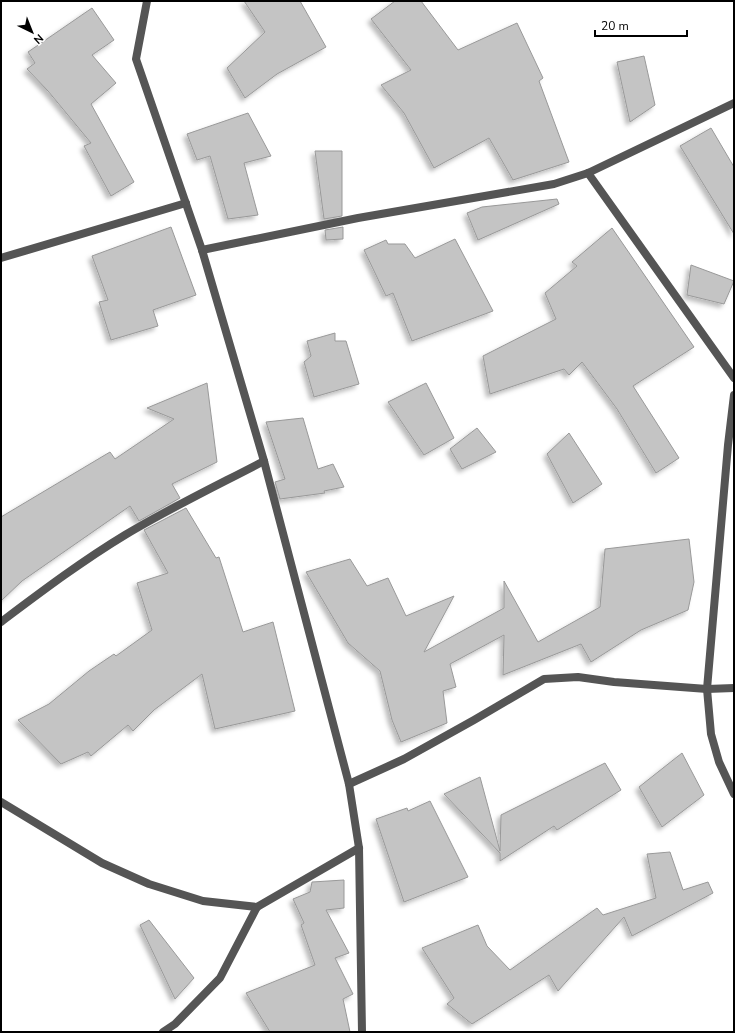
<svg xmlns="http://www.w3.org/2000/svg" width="735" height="1033" viewBox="0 0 735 1033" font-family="'Nunito Sans',sans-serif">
	<defs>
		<filter id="shadow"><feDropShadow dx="-3.5" dy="3.5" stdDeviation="2" flood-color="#0004"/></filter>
	</defs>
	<rect width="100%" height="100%" fill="#fff"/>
	<g fill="#c4c4c4" stroke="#999" filter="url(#shadow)">
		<path d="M 244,1 L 300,1 L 326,47 L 277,74 L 245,98 L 227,68 L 265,32 Z"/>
		<path d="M 395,1 L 421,1 L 458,50 L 517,23 L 543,78 L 539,81 L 569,162 L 513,180 L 489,138 L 434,168 L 404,113 L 381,85 L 411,70 L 371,19 Z"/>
		<path d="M 92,8 L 114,40 L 92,55 L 116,83 L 91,104 L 134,182 L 111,196 L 84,146 L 91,143 L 48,91 L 27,69 L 35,63 L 28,52 Z"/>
		<path d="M 644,56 L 655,105 L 630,122 L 617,62 Z"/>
		<path d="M 248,113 L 271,156 L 244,163 L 258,215 L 228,219 L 210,156 L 197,160 L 187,134 Z"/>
		<path d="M 711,128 L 734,167 L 734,234 L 680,146 Z"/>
		<path d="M 315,151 L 342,151 L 342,216 L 324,219 Z"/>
		<path d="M 557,199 L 559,204 L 478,240 L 467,213 L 482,207 Z"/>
		<path d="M 171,227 L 196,295 L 153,310 L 158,326 L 111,340 L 99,302 L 108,300 L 92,256 Z"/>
		<path d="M 343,227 L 343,239 L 326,240 L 325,230 Z"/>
		<path d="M 612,228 L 694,347 L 633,386 L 679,458 L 656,473 L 617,409 L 582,362 L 569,375 L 564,369 L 490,394 L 483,356 L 556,319 L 545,293 L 577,266 L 572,262 Z"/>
		<path d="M 455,239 L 493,311 L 412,341 L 393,293 L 386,296 L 364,250 L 386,240 L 388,244 L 405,244 L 415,258 Z"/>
		<path d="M 691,265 L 734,281 L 724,304 L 687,295 Z"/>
		<path d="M 335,333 L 335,341 L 346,341 L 359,384 L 314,397 L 304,362 L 311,356 L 307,341 Z"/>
		<path d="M 207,383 L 217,462 L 172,484 L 180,498 L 139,521 L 130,506 L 22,581 L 1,601 L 1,517 L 110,452 L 115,459 L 174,419 L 147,408 Z"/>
		<path d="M 426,383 L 454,438 L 424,455 L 388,402 Z"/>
		<path d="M 303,418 L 318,469 L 333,464 L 344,487 L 324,491 L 325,493 L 280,499 L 275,482 L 285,479 L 266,422 Z"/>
		<path d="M 477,428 L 496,452 L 462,469 L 450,449 Z"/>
		<path d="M 569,433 L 602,484 L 573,503 L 547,454 Z"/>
		<path d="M 186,508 L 216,558 L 219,557 L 243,632 L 273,622 L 295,711 L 215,729 L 202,674 L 154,710 L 133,731 L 128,725 L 91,756 L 88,752 L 61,764 L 18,720 L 49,704 L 89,671 L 114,654 L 116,656 L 152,630 L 137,583 L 168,573 L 144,530 Z"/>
		<path d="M 689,539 L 694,582 L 688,610 L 641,630 L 591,662 L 581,644 L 503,675 L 504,635 L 450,664 L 456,687 L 443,691 L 447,723 L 401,742 L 392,720 L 380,671 L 348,643 L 306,572 L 350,559 L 367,586 L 388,578 L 406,616 L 454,596 L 424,652 L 504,608 L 504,581 L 538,642 L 600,607 L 605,549 Z"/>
		<path d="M 682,753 L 704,795 L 662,827 L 639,787 Z"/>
		<path d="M 605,763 L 621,790 L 557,830 L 554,826 L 500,861 L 500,853 L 444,794 L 480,777 L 500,851 L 501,815 Z"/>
		<path d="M 430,801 L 468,877 L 404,902 L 376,819 L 407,808 L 408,811 Z"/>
		<path d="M 670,852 L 683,890 L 708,882 L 713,893 L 632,936 L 624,917 L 558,991 L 549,975 L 472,1024 L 447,1004 L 454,998 L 422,948 L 478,925 L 487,946 L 510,970 L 597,908 L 603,915 L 656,898 L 647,854 Z"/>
		<path d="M 344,880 L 344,908 L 326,910 L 349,953 L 335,958 L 353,994 L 343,999 L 350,1032 L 270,1032 L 246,993 L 315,965 L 301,925 L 304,923 L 293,899 L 310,892 L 312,882 Z"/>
		<path d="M 149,920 L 194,978 L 175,999 L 140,925 Z"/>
	</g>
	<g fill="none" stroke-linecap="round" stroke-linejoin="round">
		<g stroke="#555" stroke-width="8">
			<path d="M 147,1 L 136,59 L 202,250 L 264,461 L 349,784 L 359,848 L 362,1032"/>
			<path d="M 588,173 L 734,378"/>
			<path d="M 202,250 L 358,218 L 554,184 L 588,173 L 734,103"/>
			<path d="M 1,258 L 186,203"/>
			<path d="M 734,395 L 728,445 L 707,689 L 711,734 L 719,762 L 734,794"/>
			<path d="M 1,622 C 41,592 82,561 125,535 C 170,508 218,485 264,461"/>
			<path d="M 349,784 L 404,759 L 474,720 L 544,679 L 578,677 L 614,682 L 707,689 L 734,688"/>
			<path d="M 1,802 L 102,863 L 149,884 L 203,901 L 257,907"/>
			<path d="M 163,1032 L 175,1024 L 220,978 L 257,907 L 359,848"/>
		</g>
	</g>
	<rect width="735" height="1033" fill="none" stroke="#000000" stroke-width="4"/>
	<g transform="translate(32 32) rotate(137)" stroke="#ffffff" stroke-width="3" paint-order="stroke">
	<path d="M0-3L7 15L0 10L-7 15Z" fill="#000000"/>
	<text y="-6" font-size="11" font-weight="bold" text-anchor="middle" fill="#000000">N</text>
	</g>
	<path d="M595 30v6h92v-6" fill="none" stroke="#000000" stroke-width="2"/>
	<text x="601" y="30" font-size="12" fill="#000000" stroke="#ffffff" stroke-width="3" paint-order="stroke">20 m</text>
</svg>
